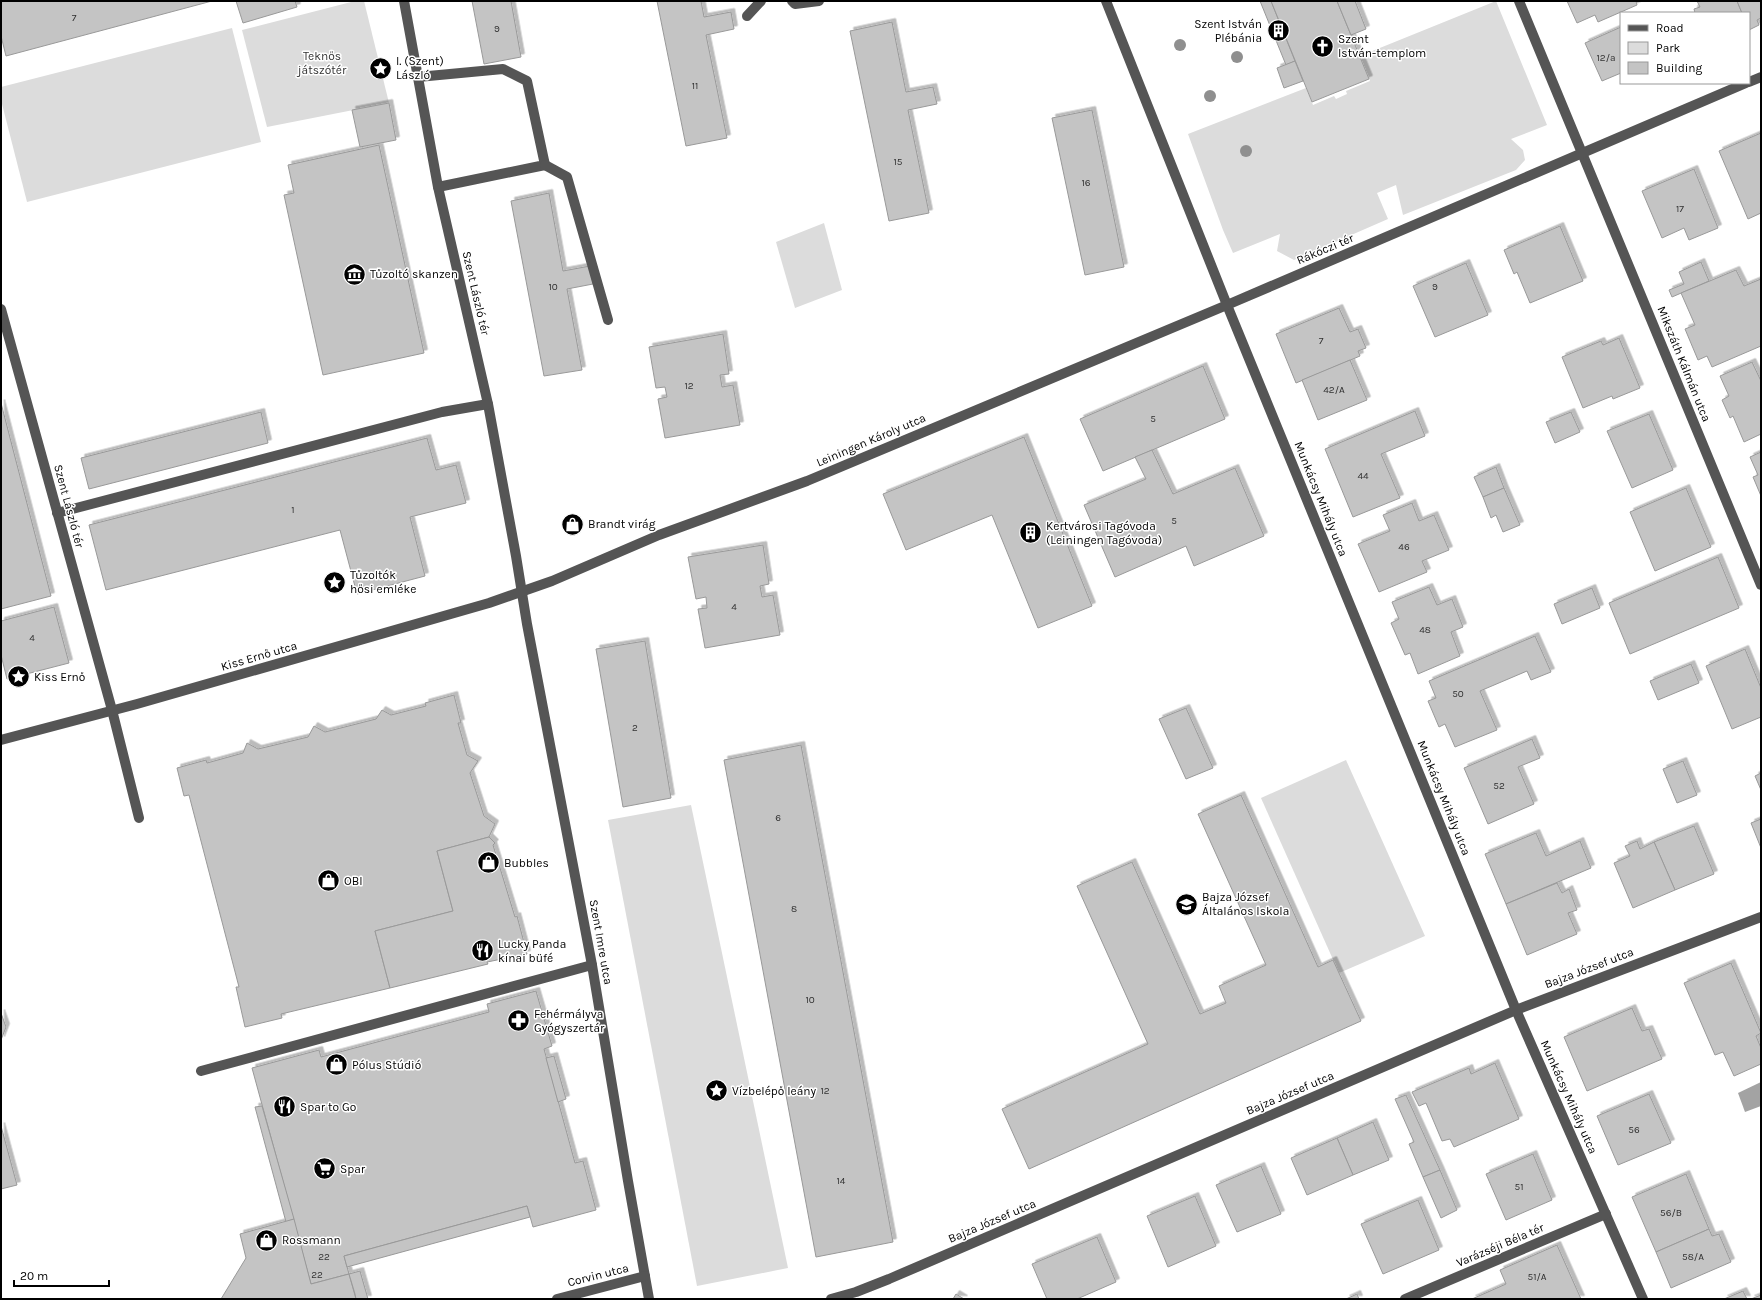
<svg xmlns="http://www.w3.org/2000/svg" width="1762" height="1300" viewBox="0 0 1762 1300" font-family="Karla,sans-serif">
	<defs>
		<filter id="shadow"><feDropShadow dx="3.5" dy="-3.5" stdDeviation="0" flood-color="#0004"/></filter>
	</defs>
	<rect width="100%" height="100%" fill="#fff"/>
	<g fill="#dcdcdc">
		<path d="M 355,1 L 364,1 L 389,103 L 267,127 L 242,30 Z"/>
		<path d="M 1496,1 L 1547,125 L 1511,139 L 1523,150 L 1525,160 L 1516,170 L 1403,215 L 1396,185 L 1377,193 L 1388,219 L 1294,260 L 1277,251 L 1280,234 L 1233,253 L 1223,230 L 1188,134 L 1306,88 L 1313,105 L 1334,96 L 1336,99 L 1347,94 L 1346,91 L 1370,81 L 1360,56 Z"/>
		<path d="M 232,28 L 261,142 L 27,202 L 1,100 L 1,87 Z"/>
		<path d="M 824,223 L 842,290 L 795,308 L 776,242 Z"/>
		<path d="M 1346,760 L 1425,936 L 1339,973 L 1261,798 Z"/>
		<path d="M 691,805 L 788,1268 L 697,1286 L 608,820 Z"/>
	</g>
	<path fill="#a3a3a3" d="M 1761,1082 L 1761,1106 L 1745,1112 L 1738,1093 Z"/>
	<g fill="#c4c4c4" stroke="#999" filter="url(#shadow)">
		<path d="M 1,1 L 212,1 L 6,56 L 1,36 Z"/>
		<path d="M 236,1 L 295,1 L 297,7 L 243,23 Z"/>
		<path d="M 472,1 L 511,1 L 521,57 L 484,64 Z"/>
		<path d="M 657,1 L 701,1 L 704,17 L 731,12 L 734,29 L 706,35 L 727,138 L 686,146 Z"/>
		<path d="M 1260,1 L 1271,1 L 1295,61 L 1286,65 Z"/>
		<path d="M 1271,1 L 1337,1 L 1369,79 L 1312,102 Z"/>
		<path d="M 1337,1 L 1355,1 L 1366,29 L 1351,35 Z"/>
		<path d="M 1567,1 L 1636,1 L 1637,5 L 1598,22 L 1595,15 L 1577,23 Z"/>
		<path d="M 1697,1 L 1737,1 L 1742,13 L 1695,13 L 1694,9 L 1700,7 Z"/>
		<path d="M 1737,1 L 1761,1 L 1761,18 L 1757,20 L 1759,25 L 1749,30 L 1749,13 L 1742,13 Z"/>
		<path d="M 892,22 L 906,92 L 933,87 L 937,104 L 908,110 L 929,213 L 889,221 L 850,31 Z"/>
		<path d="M 1621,27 L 1621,73 L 1602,81 L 1585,43 Z"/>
		<path d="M 1295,61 L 1303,81 L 1284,88 L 1277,68 Z"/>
		<path d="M 389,103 L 396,140 L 360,147 L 352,110 Z"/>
		<path d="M 1092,110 L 1124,267 L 1085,275 L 1052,118 Z"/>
		<path d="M 1761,133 L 1761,213 L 1748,219 L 1719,151 Z"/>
		<path d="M 379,145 L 424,353 L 323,375 L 284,195 L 294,193 L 288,165 Z"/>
		<path d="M 1694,169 L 1718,228 L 1689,240 L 1684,228 L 1662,238 L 1642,191 Z"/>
		<path d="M 549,193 L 563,271 L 590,266 L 593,284 L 567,289 L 582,370 L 544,376 L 511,201 Z"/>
		<path d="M 1560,226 L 1583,281 L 1530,303 L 1517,272 L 1514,274 L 1504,250 Z"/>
		<path d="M 1701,262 L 1709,281 L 1672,297 L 1669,290 L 1684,284 L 1679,272 Z"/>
		<path d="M 1466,263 L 1488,315 L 1435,337 L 1413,286 Z"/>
		<path d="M 1736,270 L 1744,286 L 1761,279 L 1761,346 L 1712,367 L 1707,356 L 1698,360 L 1685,329 L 1695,325 L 1681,293 Z"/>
		<path d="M 1339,308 L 1350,332 L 1358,329 L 1366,348 L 1358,351 L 1360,356 L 1296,383 L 1276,334 Z"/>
		<path d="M 723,334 L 729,374 L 720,375 L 722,387 L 733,385 L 740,425 L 665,438 L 658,399 L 667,397 L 665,387 L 656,388 L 649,347 Z"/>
		<path d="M 1619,338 L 1640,388 L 1613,399 L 1612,396 L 1583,408 L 1562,357 L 1601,341 L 1603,345 Z"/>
		<path d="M 1350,360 L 1367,400 L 1318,420 L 1302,380 Z"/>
		<path d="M 1752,362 L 1761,381 L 1761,434 L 1744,442 L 1733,416 L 1730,418 L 1722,400 L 1729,396 L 1720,376 Z"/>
		<path d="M 1203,366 L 1225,419 L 1103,471 L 1080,419 Z"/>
		<path d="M 1,403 L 51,596 L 1,609 Z"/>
		<path d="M 1415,411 L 1425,436 L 1381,454 L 1400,498 L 1353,517 L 1325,449 Z"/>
		<path d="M 261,412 L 268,443 L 89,489 L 81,458 Z"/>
		<path d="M 1571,412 L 1580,432 L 1555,443 L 1546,422 Z"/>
		<path d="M 1649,414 L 1673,470 L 1632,488 L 1607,431 Z"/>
		<path d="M 1024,437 L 1092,606 L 1038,628 L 992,515 L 906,550 L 883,494 Z"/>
		<path d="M 427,438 L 436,470 L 456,465 L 466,503 L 410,517 L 425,576 L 357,594 L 340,530 L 106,590 L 89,525 Z"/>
		<path d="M 1152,450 L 1173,494 L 1235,468 L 1264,536 L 1194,566 L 1186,546 L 1115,577 L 1084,505 L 1146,479 L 1135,457 Z"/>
		<path d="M 1761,452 L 1761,496 L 1753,477 L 1758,475 L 1750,457 Z"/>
		<path d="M 1496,467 L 1504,488 L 1483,497 L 1474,477 Z"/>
		<path d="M 1504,488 L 1520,525 L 1503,532 L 1496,515 L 1491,518 L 1483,497 Z"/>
		<path d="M 1686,488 L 1711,547 L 1655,571 L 1630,512 Z"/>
		<path d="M 1412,503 L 1419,521 L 1434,515 L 1449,550 L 1422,561 L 1427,572 L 1379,592 L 1358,544 L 1390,531 L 1383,515 Z"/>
		<path d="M 763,545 L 769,584 L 760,586 L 762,597 L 773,595 L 780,635 L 705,648 L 698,609 L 707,608 L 706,597 L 696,599 L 688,557 Z"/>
		<path d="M 1718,557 L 1739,608 L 1630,654 L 1609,603 Z"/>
		<path d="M 1429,587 L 1437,605 L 1452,599 L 1463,627 L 1451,632 L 1460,656 L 1418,674 L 1410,653 L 1405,655 L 1391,623 L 1399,619 L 1392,602 Z"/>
		<path d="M 1592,588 L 1600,608 L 1562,624 L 1554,604 Z"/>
		<path d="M 54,607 L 69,663 L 7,679 L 1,655 L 1,621 Z"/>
		<path d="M 1535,636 L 1551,672 L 1531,680 L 1527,671 L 1480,691 L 1497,730 L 1455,747 L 1445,724 L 1439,727 L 1428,701 L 1436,698 L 1429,681 Z"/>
		<path d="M 645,641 L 671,798 L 623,807 L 596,649 Z"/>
		<path d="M 1745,649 L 1761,688 L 1761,717 L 1732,729 L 1706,666 Z"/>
		<path d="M 1691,664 L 1699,683 L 1658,700 L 1650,681 Z"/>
		<path d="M 454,695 L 461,723 L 458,723 L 467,755 L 478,761 L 470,773 L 484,816 L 495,824 L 489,837 L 437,851 L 453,911 L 375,931 L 390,988 L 281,1014 L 282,1018 L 245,1027 L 236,987 L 239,987 L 189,795 L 184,796 L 177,768 L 206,760 L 207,763 L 243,753 L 247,743 L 258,749 L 308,737 L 314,726 L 325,732 L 376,719 L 382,710 L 391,715 L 426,706 L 425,703 Z"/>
		<path d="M 1186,708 L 1213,768 L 1186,779 L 1159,719 Z"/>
		<path d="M 1532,739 L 1540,758 L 1518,767 L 1534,804 L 1488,824 L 1464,768 Z"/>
		<path d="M 801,745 L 893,1242 L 816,1257 L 724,760 Z"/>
		<path d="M 1683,761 L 1697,795 L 1677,803 L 1663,769 Z"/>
		<path d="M 1761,773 L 1761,790 L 1755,776 Z"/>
		<path d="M 1241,795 L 1318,967 L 1333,960 L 1361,1021 L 1029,1169 L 1002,1109 L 1148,1044 L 1077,886 L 1132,862 L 1200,1014 L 1226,1003 L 1219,986 L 1266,965 L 1198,814 Z"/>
		<path d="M 1761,819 L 1761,848 L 1751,823 Z"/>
		<path d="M 1694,826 L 1714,874 L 1675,890 L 1654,842 Z"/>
		<path d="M 1536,833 L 1546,856 L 1580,841 L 1591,868 L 1506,904 L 1485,854 Z"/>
		<path d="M 489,837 L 495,843 L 493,845 L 515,917 L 517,916 L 527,954 L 487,962 L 488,964 L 390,988 L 375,931 L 453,911 L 437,851 Z"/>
		<path d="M 1637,841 L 1640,849 L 1654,842 L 1675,890 L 1633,908 L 1614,863 L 1630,856 L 1625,846 Z"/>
		<path d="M 1557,883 L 1562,893 L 1569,889 L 1577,910 L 1568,913 L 1577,934 L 1527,955 L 1506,904 Z"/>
		<path d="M 1731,963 L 1761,1033 L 1756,1036 L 1761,1048 L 1761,1064 L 1734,1076 L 1723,1052 L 1715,1055 L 1684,983 Z"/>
		<path d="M 536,991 L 552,1046 L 544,1049 L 575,1163 L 583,1161 L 596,1210 L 533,1227 L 527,1206 L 344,1256 L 349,1274 L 311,1284 L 252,1068 L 319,1050 L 321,1057 L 489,1012 L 487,1004 Z"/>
		<path d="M 1632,1008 L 1642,1031 L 1649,1029 L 1662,1059 L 1587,1091 L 1564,1037 Z"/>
		<path d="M 1,1013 L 6,1027 L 1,1040 Z"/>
		<path d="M 554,1056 L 566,1099 L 558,1102 L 546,1058 Z"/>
		<path d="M 1495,1063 L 1519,1119 L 1454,1147 L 1450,1139 L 1442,1141 L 1426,1103 L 1419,1106 L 1412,1092 L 1469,1068 L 1471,1074 Z"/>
		<path d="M 1649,1094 L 1671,1143 L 1618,1165 L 1597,1116 Z"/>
		<path d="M 1406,1095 L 1440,1170 L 1423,1177 L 1409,1144 L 1414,1142 L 1395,1099 Z"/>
		<path d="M 262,1106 L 294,1219 L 286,1222 L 255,1107 Z"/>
		<path d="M 1373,1122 L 1389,1160 L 1353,1175 L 1337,1138 Z"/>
		<path d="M 1,1126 L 17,1185 L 1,1189 Z"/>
		<path d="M 1337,1138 L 1353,1175 L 1307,1195 L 1291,1158 Z"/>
		<path d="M 1533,1154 L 1552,1200 L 1506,1220 L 1486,1174 Z"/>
		<path d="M 1261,1166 L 1281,1214 L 1237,1232 L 1216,1185 Z"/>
		<path d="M 1440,1170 L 1457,1210 L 1441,1218 L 1423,1177 Z"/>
		<path d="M 1686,1174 L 1709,1229 L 1656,1252 L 1632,1197 Z"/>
		<path d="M 1195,1196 L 1216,1246 L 1168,1267 L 1147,1216 Z"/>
		<path d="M 1418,1200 L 1439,1250 L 1383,1274 L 1361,1224 Z"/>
		<path d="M 527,1206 L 530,1217 L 347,1267 L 344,1256 Z"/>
		<path d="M 294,1219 L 311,1284 L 349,1274 L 356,1299 L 221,1299 L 246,1258 L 240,1234 Z"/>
		<path d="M 1709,1229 L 1712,1236 L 1719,1234 L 1731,1262 L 1671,1288 L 1656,1252 Z"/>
		<path d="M 1097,1237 L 1116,1282 L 1077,1299 L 1047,1299 L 1032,1264 Z"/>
		<path d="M 1557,1245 L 1581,1299 L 1472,1299 L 1506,1284 L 1500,1270 Z"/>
		<path d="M 360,1271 L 368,1299 L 356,1299 L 355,1294 L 349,1274 Z"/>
		<path d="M 1743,1291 L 1747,1299 L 1724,1299 Z"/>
		<path d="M 956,1294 L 964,1299 L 953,1299 Z"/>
		<path d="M 1357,1294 L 1359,1299 L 1346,1299 Z"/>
		<path d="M 1761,1295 L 1761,1299 L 1751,1299 Z"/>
	</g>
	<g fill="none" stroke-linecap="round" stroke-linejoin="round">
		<g stroke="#555" stroke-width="10">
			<path d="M 404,1 L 438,187 L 488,404 L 516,556 L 527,624 L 592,965 L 628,1181 L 649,1299"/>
			<path d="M 792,1 L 795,4 L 819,1"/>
			<path d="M 1106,1 L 1227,305 L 1516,1010 L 1643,1299"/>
			<path d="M 1519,1 L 1761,585"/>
			<path d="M 747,16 L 761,1"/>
			<path d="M 418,77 L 503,69 L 527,81 L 545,165 L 438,187"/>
			<path d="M 1749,82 L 1761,77"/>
			<path d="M 545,165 L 567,177 L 608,320"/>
			<path d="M 1,309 L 112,710 L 139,818"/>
			<path d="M 57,513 L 442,412 L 488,404"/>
			<path d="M 1,740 L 137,704 L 489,603 L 552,581 L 659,535 L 807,481 L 1227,305 L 1746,83"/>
			<path d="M 201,1071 L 592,965"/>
			<path d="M 557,1299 L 645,1276"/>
			<path d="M 831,1299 L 856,1292 L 889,1279 L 1516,1010 L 1761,917"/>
			<path d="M 1405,1299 L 1606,1214"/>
		</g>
	</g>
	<g fill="#8f8f8f">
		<circle cx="1180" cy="45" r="6"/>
		<circle cx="1237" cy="57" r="6"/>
		<circle cx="1210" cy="96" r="6"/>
		<circle cx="1246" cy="151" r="6"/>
	</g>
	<defs>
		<symbol id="building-disc" viewBox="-11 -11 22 22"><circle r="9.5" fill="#000" stroke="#fff"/><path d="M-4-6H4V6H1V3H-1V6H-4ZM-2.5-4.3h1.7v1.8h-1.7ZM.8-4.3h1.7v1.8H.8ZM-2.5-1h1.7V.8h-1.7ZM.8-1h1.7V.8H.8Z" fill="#fff"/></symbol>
		<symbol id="church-disc" viewBox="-11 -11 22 22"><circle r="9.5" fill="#000" stroke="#fff"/><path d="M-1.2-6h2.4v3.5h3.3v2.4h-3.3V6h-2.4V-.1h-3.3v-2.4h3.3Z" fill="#fff"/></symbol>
		<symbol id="sight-disc" viewBox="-11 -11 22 22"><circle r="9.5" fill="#000" stroke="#fff"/><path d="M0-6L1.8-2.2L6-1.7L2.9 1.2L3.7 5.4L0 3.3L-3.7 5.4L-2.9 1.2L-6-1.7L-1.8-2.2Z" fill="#fff"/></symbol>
		<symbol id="museum-disc" viewBox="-11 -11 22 22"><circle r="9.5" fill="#000" stroke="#fff"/><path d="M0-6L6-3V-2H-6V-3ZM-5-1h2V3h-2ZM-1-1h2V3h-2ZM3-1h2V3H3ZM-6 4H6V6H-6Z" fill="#fff"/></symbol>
		<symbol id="shop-disc" viewBox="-11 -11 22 22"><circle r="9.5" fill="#000" stroke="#fff"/><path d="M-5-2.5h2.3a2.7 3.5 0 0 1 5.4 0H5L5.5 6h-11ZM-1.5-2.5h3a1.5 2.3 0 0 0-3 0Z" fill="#fff"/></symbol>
		<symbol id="school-disc" viewBox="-11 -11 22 22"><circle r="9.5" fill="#000" stroke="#fff"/><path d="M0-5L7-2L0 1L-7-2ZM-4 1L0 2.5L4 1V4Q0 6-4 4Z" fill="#fff"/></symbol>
		<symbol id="restaurant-disc" viewBox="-11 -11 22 22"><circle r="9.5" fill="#000" stroke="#fff"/><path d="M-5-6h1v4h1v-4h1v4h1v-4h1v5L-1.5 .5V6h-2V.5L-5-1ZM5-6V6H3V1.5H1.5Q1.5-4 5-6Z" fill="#fff"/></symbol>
		<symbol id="pharmacy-disc" viewBox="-11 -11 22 22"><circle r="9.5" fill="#000" stroke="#fff"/><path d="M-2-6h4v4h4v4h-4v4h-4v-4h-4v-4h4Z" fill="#fff"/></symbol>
		<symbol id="supermarket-disc" viewBox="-11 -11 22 22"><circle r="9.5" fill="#000" stroke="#fff"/><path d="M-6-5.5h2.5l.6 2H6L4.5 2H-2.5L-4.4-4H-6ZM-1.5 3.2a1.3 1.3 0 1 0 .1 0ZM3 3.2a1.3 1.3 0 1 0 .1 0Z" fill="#fff"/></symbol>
	</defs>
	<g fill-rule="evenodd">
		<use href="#building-disc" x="1266" y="18" width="25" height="25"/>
		<use href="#church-disc" x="1310" y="34" width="25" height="25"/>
		<use href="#sight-disc" x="368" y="56" width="25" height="25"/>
		<use href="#museum-disc" x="342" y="262" width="25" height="25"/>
		<use href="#shop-disc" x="560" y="512" width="25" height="25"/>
		<use href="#building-disc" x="1018" y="520" width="25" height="25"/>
		<use href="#sight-disc" x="322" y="570" width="25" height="25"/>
		<use href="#sight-disc" x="6" y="664" width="25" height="25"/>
		<use href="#shop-disc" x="476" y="850" width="25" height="25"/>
		<use href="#shop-disc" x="316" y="868" width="25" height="25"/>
		<use href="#school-disc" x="1174" y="892" width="25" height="25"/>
		<use href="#restaurant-disc" x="470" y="938" width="25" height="25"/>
		<use href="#pharmacy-disc" x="506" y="1008" width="25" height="25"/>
		<use href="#shop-disc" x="324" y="1052" width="25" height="25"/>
		<use href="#sight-disc" x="704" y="1078" width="25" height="25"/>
		<use href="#restaurant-disc" x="272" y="1094" width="25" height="25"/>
		<use href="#supermarket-disc" x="312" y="1156" width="25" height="25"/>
		<use href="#shop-disc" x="254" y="1228" width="25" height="25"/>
	</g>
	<g text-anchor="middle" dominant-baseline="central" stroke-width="3" stroke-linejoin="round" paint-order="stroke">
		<g font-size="10" fill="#313131">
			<text x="74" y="18">7</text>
			<text x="497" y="29">9</text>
			<text x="1606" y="58">12/a</text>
			<text x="695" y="86">11</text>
			<text x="898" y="162">15</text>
			<text x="1086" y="183">16</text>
			<text x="1680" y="209">17</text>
			<text x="553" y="287">10</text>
			<text x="1435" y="287">9</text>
			<text x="1321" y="341">7</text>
			<text x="689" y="386">12</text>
			<text x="1334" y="390">42/A</text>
			<text x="1153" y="419">5</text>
			<text x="1363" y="476">44</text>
			<text x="293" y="510">1</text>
			<text x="1174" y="521">5</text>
			<text x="1404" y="547">46</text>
			<text x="734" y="607">4</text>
			<text x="1425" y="630">48</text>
			<text x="32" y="638">4</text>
			<text x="1458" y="694">50</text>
			<text x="635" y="728">2</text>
			<text x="1499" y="786">52</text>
			<text x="778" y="818">6</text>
			<text x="794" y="909">8</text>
			<text x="810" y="1000">10</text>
			<text x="825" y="1091">12</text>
			<text x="1634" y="1130">56</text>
			<text x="841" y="1181">14</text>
			<text x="1519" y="1187">51</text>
			<text x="1671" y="1213">56/B</text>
			<text x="324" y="1257">22</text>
			<text x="1693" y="1257">58/A</text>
			<text x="317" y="1275">22</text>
			<text x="1537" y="1277">51/A</text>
		</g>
		<g font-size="12" fill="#000" stroke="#fff" text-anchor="start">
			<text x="1262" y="24" text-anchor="end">Szent István<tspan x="1262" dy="14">Plébánia</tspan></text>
			<text x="1338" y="39">Szent<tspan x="1338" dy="14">István-templom</tspan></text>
			<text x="396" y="61">I. (Szent)<tspan x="396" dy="14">László</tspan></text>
			<text x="370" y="274">Tűzoltó skanzen</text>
			<text x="588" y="524">Brandt virág</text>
			<text x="1046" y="526">Kertvárosi Tagóvoda<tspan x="1046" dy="14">(Leiningen Tagóvoda)</tspan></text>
			<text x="350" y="575">Tűzoltók<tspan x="350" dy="14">hősi emléke</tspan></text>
			<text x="34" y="677">Kiss Ernő</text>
			<text x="504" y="863">Bubbles</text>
			<text x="344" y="881">OBI</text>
			<text x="1202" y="897">Bajza József<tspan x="1202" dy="14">Általános Iskola</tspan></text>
			<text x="498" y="944">Lucky Panda<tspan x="498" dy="14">kínai büfé</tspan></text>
			<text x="534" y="1014">Fehérmályva<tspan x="534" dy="14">Gyógyszertár</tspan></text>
			<text x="352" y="1065">Pólus Stúdió</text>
			<text x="732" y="1091">Vízbelépő leány</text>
			<text x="300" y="1107">Spar to Go</text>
			<text x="340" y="1169">Spar</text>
			<text x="282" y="1240">Rossmann</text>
		</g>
		<g font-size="12" fill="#333" stroke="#fff">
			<text x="322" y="56">Teknős<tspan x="322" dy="14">játszótér</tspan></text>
		</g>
		<g font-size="12" fill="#000" stroke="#fff">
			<text transform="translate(1325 249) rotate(-23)">Rákóczi tér</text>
			<text transform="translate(476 293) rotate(77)">Szent László tér</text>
			<text transform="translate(1684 364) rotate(68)">Mikszáth Kálmán utca</text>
			<text transform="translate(871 440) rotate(-23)">Leiningen Károly utca</text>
			<text transform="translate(1321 499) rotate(68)">Munkácsy Mihály utca</text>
			<text transform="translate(69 506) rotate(75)">Szent László tér</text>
			<text transform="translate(259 656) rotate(-16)">Kiss Ernő utca</text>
			<text transform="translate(1444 798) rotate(68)">Munkácsy Mihály utca</text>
			<text transform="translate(601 942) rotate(80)">Szent Imre utca</text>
			<text transform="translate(1589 968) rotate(-21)">Bajza József utca</text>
			<text transform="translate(1290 1093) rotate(-23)">Bajza József utca</text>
			<text transform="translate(1569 1097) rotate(66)">Munkácsy Mihály utca</text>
			<text transform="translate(992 1221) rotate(-23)">Bajza József utca</text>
			<text transform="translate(1500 1245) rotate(-23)">Varázséji Béla tér</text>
			<text transform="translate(598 1275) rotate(-14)">Corvin utca</text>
		</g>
	</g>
	<rect width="1762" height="1300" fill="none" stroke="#000000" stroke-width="4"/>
	<rect x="1620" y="12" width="130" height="72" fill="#ffffff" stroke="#999999"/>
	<rect x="1628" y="25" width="20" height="6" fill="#555555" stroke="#999999"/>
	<text x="1656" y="32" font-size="12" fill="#000000">Road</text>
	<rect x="1628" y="42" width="20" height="12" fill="#dcdcdc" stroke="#999999"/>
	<text x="1656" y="52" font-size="12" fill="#000000">Park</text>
	<rect x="1628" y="62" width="20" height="12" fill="#c4c4c4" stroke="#999999"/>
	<text x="1656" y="72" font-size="12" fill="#000000">Building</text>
	<path d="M14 1280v6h95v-6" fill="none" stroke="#000000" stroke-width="2"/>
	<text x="20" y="1280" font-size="12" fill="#000000" stroke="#ffffff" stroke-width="3" paint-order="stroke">20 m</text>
</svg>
